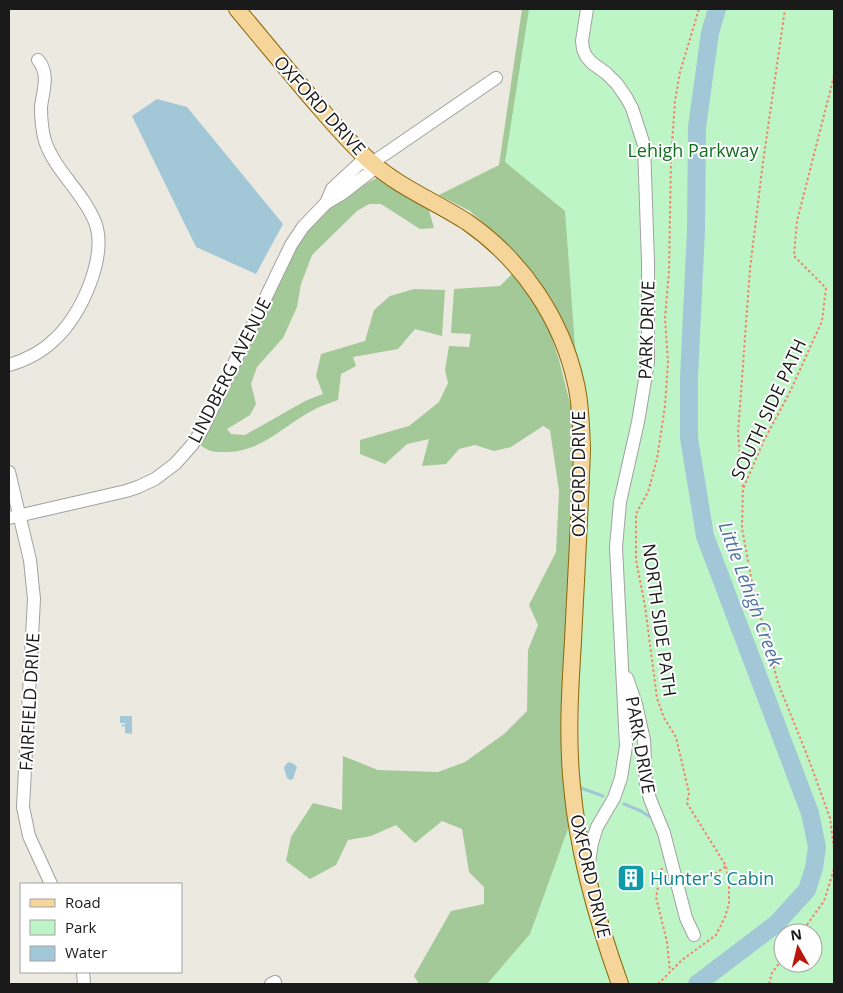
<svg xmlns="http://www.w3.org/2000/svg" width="843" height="993" viewBox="0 0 843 993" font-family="'Open Sans',sans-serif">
	<rect width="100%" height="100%" fill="#ece9e0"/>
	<g fill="#a2c997">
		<path d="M 522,9 L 578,9 L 611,89 L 579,697 L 588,471 L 576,360 L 567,328 L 550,296 L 526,265 L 498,236 L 470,211 L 439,195 L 499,165 Z"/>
		<path d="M 377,178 L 428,207 L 434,228 L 420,229 L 381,204 L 369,204 L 357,211 L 312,255 L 301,284 L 297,307 L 283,338 L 257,367 L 251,384 L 256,404 L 250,415 L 227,429 L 231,434 L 245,435 L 305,401 L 323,394 L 316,376 L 321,354 L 365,341 L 374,310 L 390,296 L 414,289 L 445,290 L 442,336 L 415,329 L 398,349 L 353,357 L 356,366 L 341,374 L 338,400 C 331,403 323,405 317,408 C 286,423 264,451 228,452 C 214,452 211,453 199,444 C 225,397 248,350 270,301 C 279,283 292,246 304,233 C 323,212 352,190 377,178 Z"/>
		<path d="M 513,273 L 530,295 L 546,320 L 559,360 L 575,423 L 575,458 C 572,514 569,569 566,624 C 564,662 560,700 561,737 C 562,822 583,904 611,984 L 419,984 L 414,976 L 451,911 L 484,904 L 484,887 L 469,872 L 462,829 L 442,821 L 415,843 L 396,825 L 371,836 L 348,840 L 336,865 L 310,879 L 286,861 L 291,837 L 313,803 L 342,810 L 343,756 L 378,770 L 438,772 L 465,762 L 504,734 L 527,711 L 528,650 L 538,625 L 529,605 L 556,552 L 559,491 L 550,430 L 543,426 L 511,447 L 494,451 L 475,445 L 459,449 L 446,464 L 422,466 L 429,439 L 407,444 L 385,464 L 360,454 L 360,440 L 409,426 L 439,402 L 448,383 L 445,370 L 449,346 L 469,347 L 471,334 L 451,333 L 454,289 L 500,286 Z"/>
	</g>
	<g fill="#bef5c6" fill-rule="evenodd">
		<path d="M 529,9 L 834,9 L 834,984 L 628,984 L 607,925 L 585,841 L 579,792 L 579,697 L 588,471 L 576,360 L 565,211 L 505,162 ZM 783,933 L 813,933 L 813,963 L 783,963 Z"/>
		<path d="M 569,826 C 578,880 592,932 611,984 L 487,984 L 530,934 Z"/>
	</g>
	<g fill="#a2c7d7">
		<path d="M 157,99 L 187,107 L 283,224 L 256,274 L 196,247 L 132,116 Z"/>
		<path d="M 120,716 L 132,716 L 132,734 L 125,733 L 125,726 L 122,727 L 122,724 L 125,725 L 125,723 L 120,723 Z"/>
		<path d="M 289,762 L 294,764 L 297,767 L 293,779 L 290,780 L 287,778 L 284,768 L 286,764 Z"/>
	</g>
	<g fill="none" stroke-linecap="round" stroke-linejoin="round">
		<g stroke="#a2c7d7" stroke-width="3">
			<path d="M 581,788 L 603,796"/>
			<path d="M 624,804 L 641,811 L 650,817"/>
		</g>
		<path stroke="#a2c7d7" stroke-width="18" d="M 697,984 L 776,924 L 807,890 L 814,868 L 817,847 L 810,813 L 705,536 L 689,438 L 689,378 L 696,230 L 697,127 L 710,33 L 717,9"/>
		<defs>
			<g id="minor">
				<path d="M 587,9 L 582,41 L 583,49 L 586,56 L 592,63 L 606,73 L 617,84 L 626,97 L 632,108 L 644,145 L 648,262 L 648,362 L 638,422 L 620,502 L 616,547 L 626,746 L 621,778 L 614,798 L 597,827 L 592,843 L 588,869"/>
				<path d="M 372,163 L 370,172 L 343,193 L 326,203 L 332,189 L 360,163 L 372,163 L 496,78"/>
				<path d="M 9,365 C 26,360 42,352 55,339 C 81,316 108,256 95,222 C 83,192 55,171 45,141 C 42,130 41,118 41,107 C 43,90 50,74 38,60"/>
				<path d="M 9,472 L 30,560 L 34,599 L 23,807 L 29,836 L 51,884"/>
				<path d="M 9,518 L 126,491 L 138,487 L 155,479 L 175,464 L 192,445 L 202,430 L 291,245 L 303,227 L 326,203"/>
				<path d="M 627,678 L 636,704 L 644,740 L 646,784 L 650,799 L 664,833 L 686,918 L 694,935"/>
				<path d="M 83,972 L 84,984"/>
				<path d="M 271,984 L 275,982"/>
			</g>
			<path id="major" d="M 237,9 C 260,37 284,65 307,93 C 328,117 347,141 371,162 C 399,187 436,202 467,222 C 522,260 562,319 576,384 C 581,405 581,427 582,448 C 580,513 576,577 573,641 C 570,689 567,738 572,786 C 578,854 597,920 620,984"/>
		</defs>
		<use href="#minor" stroke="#a1a1a1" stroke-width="14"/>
		<use href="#major" stroke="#896808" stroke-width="18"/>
		<g stroke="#f1836c" stroke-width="2" stroke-dasharray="2.5 2.5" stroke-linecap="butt">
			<path d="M 834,76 L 797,221 L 794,256 L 826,288 L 822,321 L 789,394 L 764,440 L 743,489 L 742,528 L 752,583 L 778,683 L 809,760 L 830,818 L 834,848"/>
			<path d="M 743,487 L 738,433 L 750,269 L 763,162 L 785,9"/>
			<path d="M 662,868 L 656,897 L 667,942 L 670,971"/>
			<path d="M 706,878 L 715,874 L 726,866"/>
			<path d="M 801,933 L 824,901 L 834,869"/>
			<path d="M 658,984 L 682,960 L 716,935 L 725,917 L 729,904 L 729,884 L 726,866 L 687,803 L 689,793 L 676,737 L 664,718 L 657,698 L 645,606 L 636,560 L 636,514 L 648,492 L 657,459 L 665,406 L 668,362 L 665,318 L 669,271 L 671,158 L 675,101 L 680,72 L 699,9"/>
			<path d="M 769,984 L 772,973 L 783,958"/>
		</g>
		<use href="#minor" stroke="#fff" stroke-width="12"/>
		<use href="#major" stroke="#f6d59b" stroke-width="16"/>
	</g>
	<defs>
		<symbol id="building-square" viewBox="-11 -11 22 22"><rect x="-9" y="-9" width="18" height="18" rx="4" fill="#0f9aa8" stroke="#fff"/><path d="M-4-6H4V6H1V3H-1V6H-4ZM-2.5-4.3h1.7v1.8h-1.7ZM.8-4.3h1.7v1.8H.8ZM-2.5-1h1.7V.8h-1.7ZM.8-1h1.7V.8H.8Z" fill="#fff"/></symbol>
	</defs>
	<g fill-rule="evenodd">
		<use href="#building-square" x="615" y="862" width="32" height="32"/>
	</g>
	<g text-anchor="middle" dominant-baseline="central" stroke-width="4" stroke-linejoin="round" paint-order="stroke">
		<g font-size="18" fill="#1a1a1a" stroke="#fff">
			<text transform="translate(320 105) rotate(48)">OXFORD DRIVE</text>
			<text transform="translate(646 330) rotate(-88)">PARK DRIVE</text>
			<text transform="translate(229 370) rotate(-63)">LINDBERG AVENUE</text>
			<text transform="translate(768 409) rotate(-65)">SOUTH SIDE PATH</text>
			<text transform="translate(578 474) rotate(-90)">OXFORD DRIVE</text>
			<text transform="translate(660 620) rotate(82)">NORTH SIDE PATH</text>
			<text transform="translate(29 702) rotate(-87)">FAIRFIELD DRIVE</text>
			<text transform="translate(641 745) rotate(80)">PARK DRIVE</text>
			<text transform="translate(591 876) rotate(77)">OXFORD DRIVE</text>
		</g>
		<g font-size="18" fill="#117020" stroke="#fff">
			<text x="693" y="150">Lehigh Parkway</text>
		</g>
		<g font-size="18" fill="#0d838f" stroke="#fff" text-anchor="start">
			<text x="650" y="878">Hunter's Cabin</text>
		</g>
		<g font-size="19" font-style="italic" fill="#4d72a3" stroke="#fff">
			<text transform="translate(751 594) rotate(70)">Little Lehigh Creek</text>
		</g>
	</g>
	<rect width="843" height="993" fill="none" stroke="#1a1a1a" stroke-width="20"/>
	<rect x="20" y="883" width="162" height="90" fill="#ffffff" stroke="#a3a3a3"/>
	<rect x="30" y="899" width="25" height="8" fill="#f6d59b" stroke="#a3a3a3"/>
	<text x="65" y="908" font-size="15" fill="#1a1a1a">Road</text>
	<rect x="30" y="920" width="25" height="15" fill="#bef5c6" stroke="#a3a3a3"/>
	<text x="65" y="933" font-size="15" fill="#1a1a1a">Park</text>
	<rect x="30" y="946" width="25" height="15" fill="#a2c7d7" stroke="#a3a3a3"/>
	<text x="65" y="958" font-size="15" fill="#1a1a1a">Water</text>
	<g transform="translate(798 948) rotate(352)"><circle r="24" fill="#ffffff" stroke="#a3a3a3"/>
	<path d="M0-4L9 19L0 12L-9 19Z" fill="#ba180b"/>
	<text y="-8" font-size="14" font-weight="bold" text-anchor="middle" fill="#1a1a1a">N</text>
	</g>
</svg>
